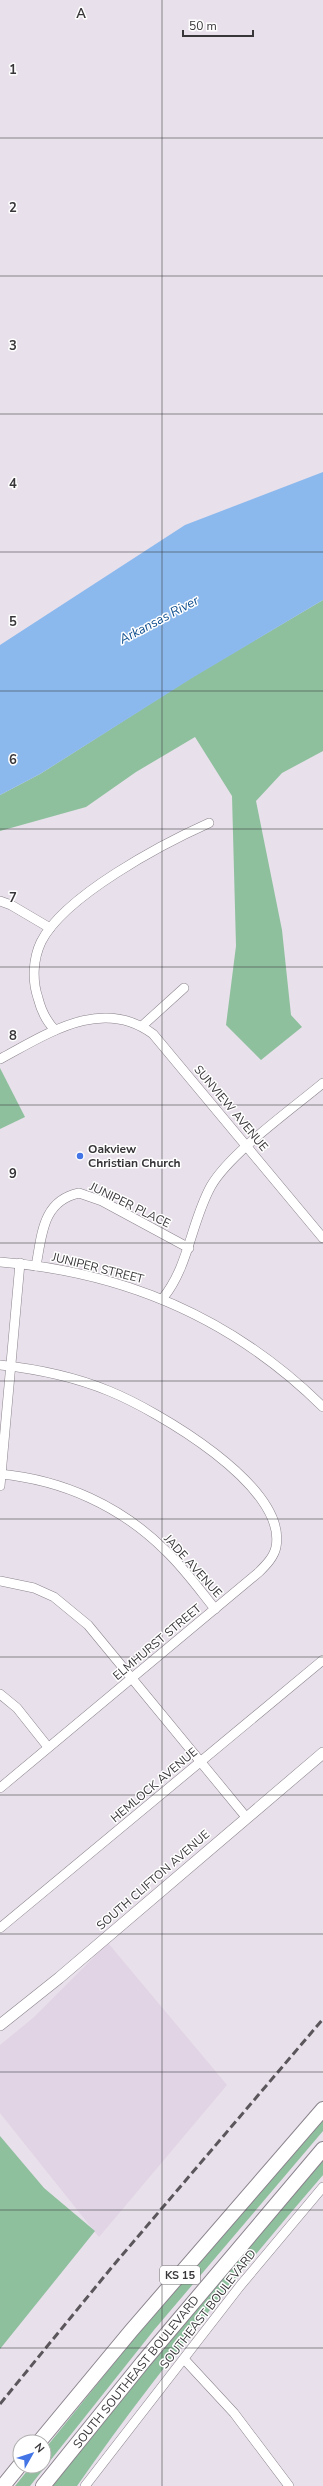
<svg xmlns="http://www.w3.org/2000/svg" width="323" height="2486" viewBox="0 0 323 2486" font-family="'Nunito Sans',sans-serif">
	<rect width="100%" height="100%" fill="#e8e0ea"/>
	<path fill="#e1d4e5" d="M 108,1943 L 227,2085 L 99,2237 L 0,2113 L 0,2045 L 33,2018 Z"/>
	<g fill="#8ec09e">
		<path d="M 323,600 L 323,751 L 282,773 L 256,801 L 282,930 L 291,1015 L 302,1027 L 261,1060 L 226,1025 L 236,946 L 232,796 L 195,737 L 136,772 L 86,807 L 0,831 L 0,795 L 40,774 L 191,678 Z"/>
		<path d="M 0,1068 L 25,1117 L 0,1129 Z"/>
		<path d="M 323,2117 L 323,2131 L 154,2330 L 30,2486 L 15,2486 L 31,2466 L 44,2466 L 44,2450 L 136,2336 Z"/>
		<path d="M 0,2136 L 44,2188 L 95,2231 L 0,2349 Z"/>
		<path d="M 323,2158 L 323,2175 C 237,2275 152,2378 77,2486 L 50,2486 L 190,2315 Z"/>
	</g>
	<path fill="#8bb9ee" d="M 323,472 L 323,600 L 192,678 L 40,774 L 0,795 L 0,645 L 185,525 Z"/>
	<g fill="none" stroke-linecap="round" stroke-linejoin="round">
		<defs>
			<g id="minor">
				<path d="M 0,901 L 11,905 L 50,928"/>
				<path d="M 142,1026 L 184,988"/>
				<path d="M 55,1030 C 46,1021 41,1010 38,998 C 32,980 33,959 41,942 C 64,896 162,844 209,823"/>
				<path d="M 0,1059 C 47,1034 102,996 153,1034 L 323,1238"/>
				<path d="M 0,1262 C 126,1272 233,1318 323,1407"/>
				<path d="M 36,1266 C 42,1235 42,1201 79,1193 L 102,1201 L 189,1248"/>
				<path d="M 163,1298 C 189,1266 191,1222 211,1186 C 230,1153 292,1109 323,1083"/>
				<path d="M 0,1365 C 37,1369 75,1377 109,1391 C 156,1410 288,1486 276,1547 C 274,1557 266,1565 259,1572 L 0,1788"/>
				<path d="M 0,1474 C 63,1480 121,1506 166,1551 C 184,1568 199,1589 215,1609"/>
				<path d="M 0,1486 L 20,1263"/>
				<path d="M 0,1581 L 34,1588 L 54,1597 L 88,1625 L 246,1817"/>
				<path d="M 0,1694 L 17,1708 L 48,1747"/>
				<path d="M 0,1928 L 323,1660"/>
				<path d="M 184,2359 L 234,2413 L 289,2486"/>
				<path d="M 85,2486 L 240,2286 L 323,2187"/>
			</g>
			<path id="tertiary" d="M 0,2025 L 59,1978 L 323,1753"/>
			<g id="primary">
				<path d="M 39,2442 L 131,2331 L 323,2109"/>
				<path d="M 3,2486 L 20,2465"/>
				<path d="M 43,2486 L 143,2362 L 323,2149"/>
			</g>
		</defs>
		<use href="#minor" stroke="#8b838d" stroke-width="10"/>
		<use href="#tertiary" stroke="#8b838d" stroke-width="12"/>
		<use href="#primary" stroke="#8b838d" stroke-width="16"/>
		<use href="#minor" stroke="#fff" stroke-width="9"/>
		<use href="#tertiary" stroke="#fff" stroke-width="11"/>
		<use href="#primary" stroke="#fff" stroke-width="14"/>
		<path stroke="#5a565b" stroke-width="3" stroke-dasharray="8 4" stroke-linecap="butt" d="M 0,2404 L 112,2267 L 323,2019"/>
	</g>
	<path fill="none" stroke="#39363a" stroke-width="1" stroke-opacity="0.55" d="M 162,0 L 162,2486M 0,138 L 323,138M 0,276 L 323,276M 0,414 L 323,414M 0,552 L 323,552M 0,691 L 323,691M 0,829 L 323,829M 0,967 L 323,967M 0,1105 L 323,1105M 0,1243 L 323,1243M 0,1381 L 323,1381M 0,1519 L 323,1519M 0,1657 L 323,1657M 0,1795 L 323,1795M 0,1934 L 323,1934M 0,2072 L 323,2072M 0,2210 L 323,2210M 0,2348 L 323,2348"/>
	<circle fill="#4475e6" stroke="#fff" stroke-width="1.5" cx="80" cy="1156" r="4"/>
	<g text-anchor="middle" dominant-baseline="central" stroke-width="3" stroke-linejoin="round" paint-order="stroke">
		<rect fill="#fff" stroke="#747275" stroke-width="1" x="160" y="2266" width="40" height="18" rx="3"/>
		<g font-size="11" font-weight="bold" fill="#39363a">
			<text x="180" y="2275">KS 15</text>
		</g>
		<g font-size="12" fill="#39363a" stroke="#fff">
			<text transform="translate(231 1108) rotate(50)">SUNVIEW AVENUE</text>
			<text transform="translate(130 1205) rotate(26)">JUNIPER PLACE</text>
			<text transform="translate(98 1268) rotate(14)">JUNIPER STREET</text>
			<text transform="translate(193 1566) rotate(48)">JADE AVENUE</text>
			<text transform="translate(157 1642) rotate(-40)">ELMHURST STREET</text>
			<text transform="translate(154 1785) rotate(-40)">HEMLOCK AVENUE</text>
			<text transform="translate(153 1880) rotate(-41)">SOUTH CLIFTON AVENUE</text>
			<text transform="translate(208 2309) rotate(-52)">SOUTHEAST BOULEVARD</text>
			<text transform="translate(136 2372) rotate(-51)">SOUTH SOUTHEAST BOULEVARD</text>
		</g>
		<g font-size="12" font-weight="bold" fill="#39363a" stroke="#fff" text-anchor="start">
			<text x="88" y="1149">Oakview<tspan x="88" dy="14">Christian Church</tspan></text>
		</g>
		<g font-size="13" font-style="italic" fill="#115090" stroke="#fff">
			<text transform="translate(159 620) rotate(-28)">Arkansas River</text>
		</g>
	</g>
	<g font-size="13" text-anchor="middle" font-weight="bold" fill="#39363a" stroke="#fff" stroke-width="3" stroke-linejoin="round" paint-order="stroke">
		<text x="81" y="18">A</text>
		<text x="13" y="74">1</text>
		<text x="13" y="212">2</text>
		<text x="13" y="350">3</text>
		<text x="13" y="488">4</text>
		<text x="13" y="626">5</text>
		<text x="13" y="764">6</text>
		<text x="13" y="902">7</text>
		<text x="13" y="1040">8</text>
		<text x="13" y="1178">9</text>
	</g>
	<g transform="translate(32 2454) rotate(51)"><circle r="19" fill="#ffffff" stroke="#b0afb0"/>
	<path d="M0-3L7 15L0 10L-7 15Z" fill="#4475e6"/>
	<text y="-6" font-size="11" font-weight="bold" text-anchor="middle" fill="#39363a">N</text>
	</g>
	<path d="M183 30v6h70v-6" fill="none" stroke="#39363a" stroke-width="2"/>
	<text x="189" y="30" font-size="12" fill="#39363a" stroke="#ffffff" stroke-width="3" paint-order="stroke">50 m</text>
</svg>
